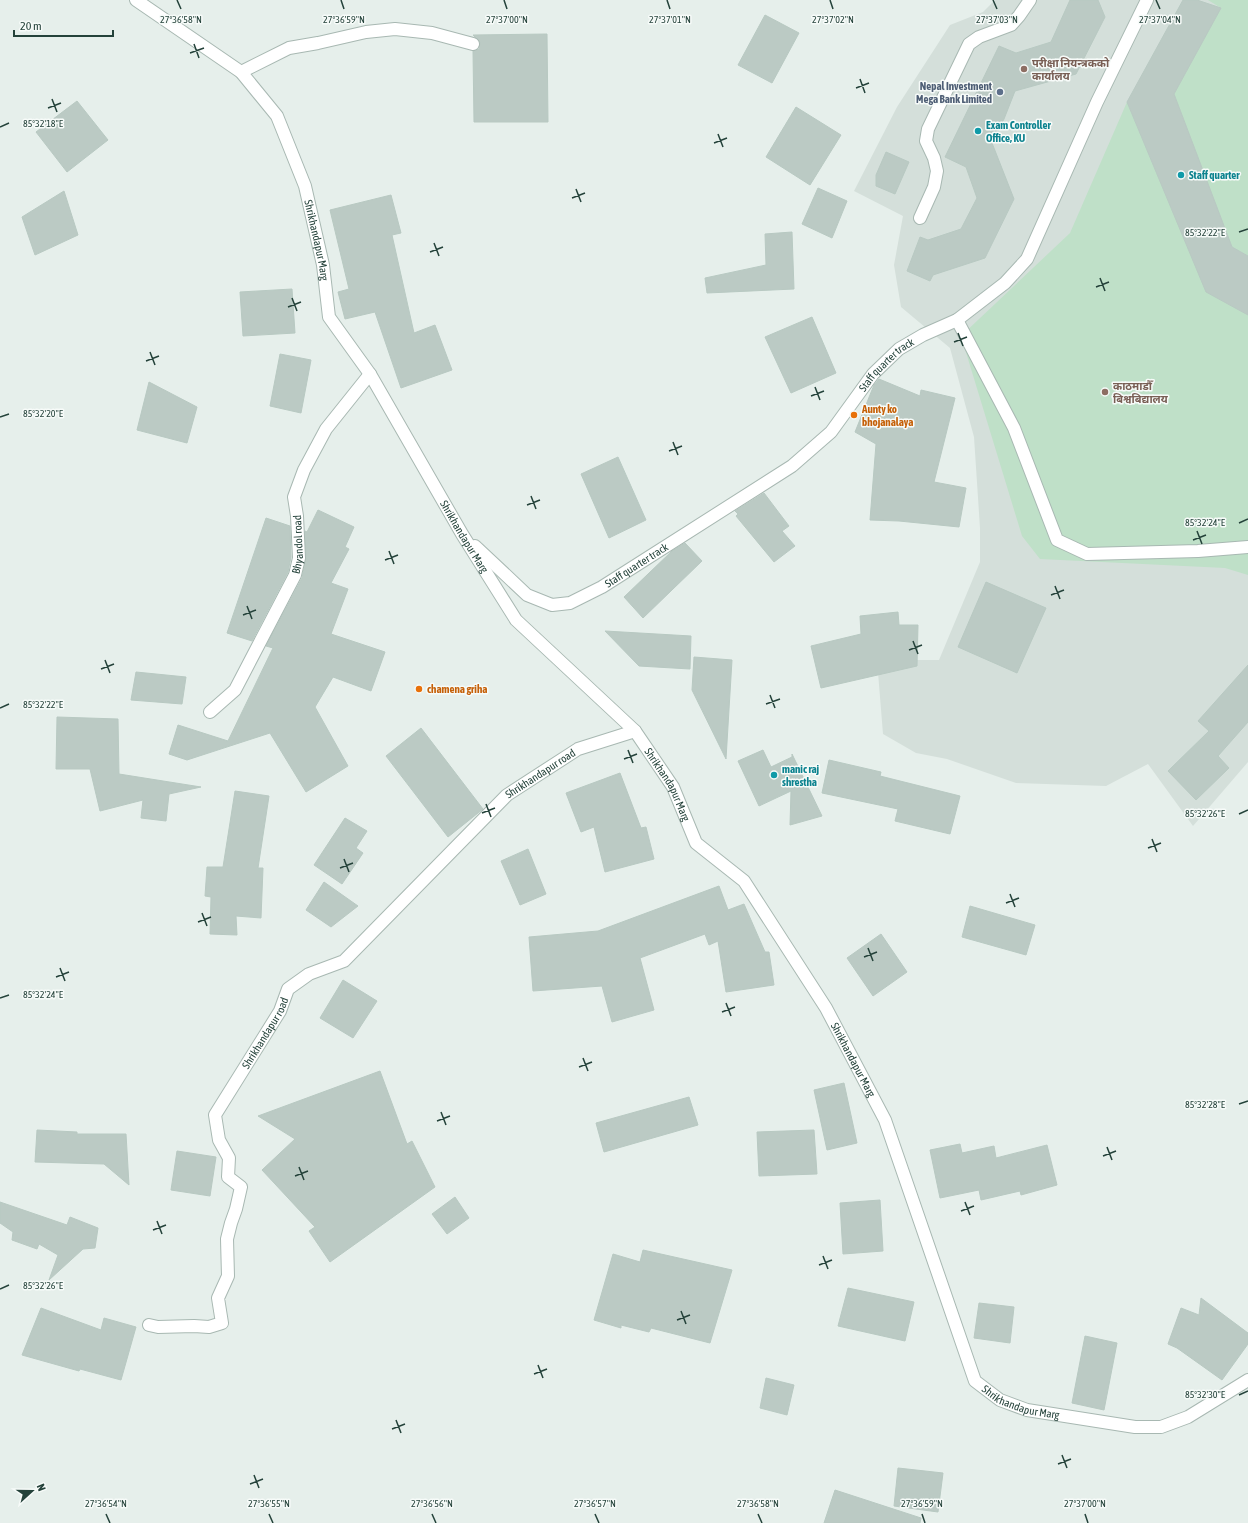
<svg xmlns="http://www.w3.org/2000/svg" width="1248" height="1523" viewBox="0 0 1248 1523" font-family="'Asap Condensed','Noto Sans Devanagari',sans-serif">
	<rect width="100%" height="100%" fill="#e6efeb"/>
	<path fill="#d4dfda" d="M 995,0 L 1248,0 L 1248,762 L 1193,826 L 1148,764 L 1106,786 L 1016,783 L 947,759 L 916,753 L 883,734 L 877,660 L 939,660 L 980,562 L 980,528 L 974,437 L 950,348 L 901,307 L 894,265 L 903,216 L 854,191 L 897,107 L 950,25 L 983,12 Z"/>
	<g fill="#bfe0c8">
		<path d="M 1208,0 L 1248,0 L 1248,256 L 1232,247 L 1174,94 L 1221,8 Z"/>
		<path d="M 1127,102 L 1206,291 L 1248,315 L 1248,575 L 1225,568 L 1040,559 L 1022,536 L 961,336 L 1070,233 Z"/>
	</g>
	<g fill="#bbcac4" stroke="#b8c9c2">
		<path d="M 1070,0 L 1098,0 L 1105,17 L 1076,74 L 1015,91 L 1004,119 L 992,143 L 1014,199 L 985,258 L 933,275 L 930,281 L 907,271 L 920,237 L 928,240 L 961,229 L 977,198 L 966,167 L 945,157 L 999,46 L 1016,53 L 1051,42 Z"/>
		<path d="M 1183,0 L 1197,0 L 1221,8 L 1174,94 L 1232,247 L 1248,256 L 1248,315 L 1206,292 L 1127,102 Z"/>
		<path d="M 765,15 L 799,33 L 772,83 L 738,65 Z"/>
		<path d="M 547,34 L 548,122 L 474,122 L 473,51 L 479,49 L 480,42 L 473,35 Z"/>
		<path d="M 77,101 L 108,140 L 67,172 L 36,132 Z"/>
		<path d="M 796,107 L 841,135 L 810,185 L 766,157 Z"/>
		<path d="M 886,152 L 909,162 L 895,194 L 876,186 L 876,175 Z"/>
		<path d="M 818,188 L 847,201 L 832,238 L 802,224 Z"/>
		<path d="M 64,191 L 78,235 L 35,255 L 22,217 Z"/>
		<path d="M 391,195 L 401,233 L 392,235 L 414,333 L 435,325 L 452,370 L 401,388 L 375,312 L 345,319 L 338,292 L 349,289 L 330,210 Z"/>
		<path d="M 792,232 L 794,289 L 707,293 L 705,278 L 766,265 L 765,234 Z"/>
		<path d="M 292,289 L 295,333 L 243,336 L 240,292 Z"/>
		<path d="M 812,317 L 836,373 L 791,393 L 765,337 Z"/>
		<path d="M 280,354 L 311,360 L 301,413 L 270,406 Z"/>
		<path d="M 879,379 L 920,396 L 921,390 L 955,398 L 934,482 L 966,488 L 959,527 L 899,521 L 870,520 L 876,444 L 855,432 L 874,385 Z"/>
		<path d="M 149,382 L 197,407 L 187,443 L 137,430 Z"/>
		<path d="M 618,457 L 646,520 L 609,538 L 581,474 Z"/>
		<path d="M 764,493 L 789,526 L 782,531 L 795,546 L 774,562 L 736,516 L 738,514 L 735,511 Z"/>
		<path d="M 318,510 L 354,527 L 345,547 L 349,549 L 331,583 L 348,589 L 331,634 L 385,652 L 371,691 L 333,677 L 315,707 L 348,766 L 306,792 L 270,733 L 187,760 L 169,754 L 178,725 L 228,741 L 273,648 L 266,646 L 302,578 L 306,558 L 305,531 L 307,532 Z"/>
		<path d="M 266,518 L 290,526 L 291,557 L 288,572 L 252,641 L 227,633 Z"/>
		<path d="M 685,543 L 702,561 L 643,618 L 624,597 L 672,551 Z"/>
		<path d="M 986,582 L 1046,608 L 1017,673 L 958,647 Z"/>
		<path d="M 898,612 L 899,625 L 918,625 L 917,666 L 821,688 L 811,646 L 861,634 L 860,616 Z"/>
		<path d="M 605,631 L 691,636 L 690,669 L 639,666 Z"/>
		<path d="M 694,657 L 732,660 L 726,759 L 692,690 Z"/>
		<path d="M 1248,665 L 1248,722 L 1218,756 L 1229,768 L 1196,800 L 1168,771 L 1209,731 L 1198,721 Z"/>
		<path d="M 136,672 L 186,677 L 182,704 L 131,700 Z"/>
		<path d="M 57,717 L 118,719 L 119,774 L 201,787 L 169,794 L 166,821 L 141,818 L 143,800 L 100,811 L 90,769 L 56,769 Z"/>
		<path d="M 421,728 L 483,809 L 448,837 L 386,756 Z"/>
		<path d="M 763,750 L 771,767 L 792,757 L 792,754 L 822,816 L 790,825 L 791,791 L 759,806 L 738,761 Z"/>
		<path d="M 829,760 L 881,772 L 880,776 L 960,796 L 950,834 L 895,821 L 898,809 L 822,793 Z"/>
		<path d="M 620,773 L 641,828 L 646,827 L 654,859 L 605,872 L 594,827 L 581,832 L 566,793 Z"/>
		<path d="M 235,791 L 269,796 L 258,868 L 263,868 L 261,918 L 236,916 L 237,935 L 210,934 L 211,897 L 205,896 L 207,867 L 223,867 Z"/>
		<path d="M 345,818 L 367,831 L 356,848 L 363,853 L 342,884 L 314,865 Z"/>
		<path d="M 528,849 L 546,894 L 520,905 L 501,861 Z"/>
		<path d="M 324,882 L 358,906 L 331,927 L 306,910 Z"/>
		<path d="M 719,886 L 728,910 L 744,904 L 765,952 L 769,952 L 774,985 L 726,992 L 718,941 L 709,945 L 705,934 L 640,958 L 654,1010 L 612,1022 L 602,986 L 533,991 L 529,937 L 598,931 Z"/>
		<path d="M 970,906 L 1035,925 L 1026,955 L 962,937 Z"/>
		<path d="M 881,934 L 907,972 L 873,996 L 847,958 Z"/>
		<path d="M 343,980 L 377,1001 L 353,1038 L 320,1018 Z"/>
		<path d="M 380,1071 L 407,1144 L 412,1141 L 435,1187 L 330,1262 L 309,1231 L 315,1227 L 262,1170 L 295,1139 L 258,1116 Z"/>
		<path d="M 844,1083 L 857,1143 L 827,1150 L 814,1090 Z"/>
		<path d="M 689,1097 L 698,1125 L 604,1152 L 596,1123 Z"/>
		<path d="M 37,1130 L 77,1132 L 77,1134 L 126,1134 L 129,1185 L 104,1164 L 35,1162 Z"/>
		<path d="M 814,1130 L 817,1174 L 759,1176 L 757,1132 Z"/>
		<path d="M 960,1144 L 962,1153 L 994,1146 L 996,1158 L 1047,1145 L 1057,1185 L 1021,1195 L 1020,1191 L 981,1200 L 979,1190 L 940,1198 L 930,1150 Z"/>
		<path d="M 177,1151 L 216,1157 L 210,1196 L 171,1190 Z"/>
		<path d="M 455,1197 L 469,1218 L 447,1234 L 432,1214 Z"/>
		<path d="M 880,1200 L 883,1251 L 843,1254 L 840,1203 Z"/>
		<path d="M 0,1202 L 67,1225 L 70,1217 L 98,1228 L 95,1248 L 83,1249 L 49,1280 L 58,1255 L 39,1244 L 37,1249 L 12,1240 L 13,1232 L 0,1223 Z"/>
		<path d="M 643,1250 L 732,1270 L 710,1343 L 651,1328 L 649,1332 L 621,1325 L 621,1328 L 594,1320 L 613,1254 L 640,1262 Z"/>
		<path d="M 848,1288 L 914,1302 L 905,1341 L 838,1326 Z"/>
		<path d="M 1201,1298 L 1248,1333 L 1248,1344 L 1222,1380 L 1177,1348 L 1168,1344 L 1181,1308 L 1199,1315 Z"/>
		<path d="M 979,1303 L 1014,1307 L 1010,1343 L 974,1338 Z"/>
		<path d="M 41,1308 L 101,1330 L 104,1318 L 136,1327 L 121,1380 L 80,1369 L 79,1371 L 22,1355 Z"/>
		<path d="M 1085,1336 L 1117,1343 L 1104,1410 L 1072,1403 Z"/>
		<path d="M 766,1378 L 794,1385 L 787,1415 L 760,1408 Z"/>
		<path d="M 898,1468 L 943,1473 L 938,1512 L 894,1506 Z"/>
		<path d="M 835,1490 L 921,1518 L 920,1523 L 824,1523 Z"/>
	</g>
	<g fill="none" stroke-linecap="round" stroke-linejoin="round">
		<defs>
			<g id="service">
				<path d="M 241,72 L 289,48 L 318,43 L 366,32 L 395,29 L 432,33 L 473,44"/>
				<path d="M 920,218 L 934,187 L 937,171 L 934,158 L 926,141 L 928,129 L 969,44 L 979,37 L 1011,25 L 1019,16 L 1030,0"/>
				<path d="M 957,320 L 1014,428 L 1057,540 L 1087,554 L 1198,551 L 1248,547"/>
			</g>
			<g id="minor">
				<path id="s1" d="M 136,0 L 241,72 L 277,116 L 305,186 L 323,265 L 329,317 L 370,374 L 462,534 L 516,620 L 635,731 L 673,787 L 696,843 L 744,881 L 826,1008 L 885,1120 L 975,1381 L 1000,1400 L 1027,1410 L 1135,1427 L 1161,1427 L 1188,1417 L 1248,1380"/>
				<path id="s2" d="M 475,546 L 527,595 L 552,605 L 570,603 L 602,587 L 792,466 L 831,432 L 873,374 L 899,349 L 923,335 L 957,320 L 1005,283 L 1027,259 L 1097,102 L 1147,0"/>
				<path id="s3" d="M 210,712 L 235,690 L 295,575 L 299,558 L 297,516 L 294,497 L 304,470 L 326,429 L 370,374"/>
				<path id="s4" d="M 149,1325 L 158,1327 L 194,1326 L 209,1327 L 222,1323 L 218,1298 L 228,1276 L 227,1239 L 231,1223 L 236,1209 L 241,1187 L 228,1177 L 229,1158 L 219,1140 L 215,1115 L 280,1011 L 288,989 L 309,974 L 344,961 L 507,795 L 578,749 L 635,731"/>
			</g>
		</defs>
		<use href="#service" stroke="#a8b8b2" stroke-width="14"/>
		<use href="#minor" stroke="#a8b8b2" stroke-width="14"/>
		<use href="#service" stroke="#fff" stroke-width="12"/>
		<use href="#minor" stroke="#fff" stroke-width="12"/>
	</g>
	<path fill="none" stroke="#24423a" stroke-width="1.5" d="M 177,0 L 181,9M 341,0 L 344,9M 504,0 L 507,9M 667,0 L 670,9M 830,0 L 833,9M 993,0 L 997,9M 1156,0 L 1160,9M 194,44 L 199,58M 190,53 L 204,48M 860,79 L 865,93M 856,88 L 869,83M 52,99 L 57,112M 48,108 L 61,103M 0,127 L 9,123M 718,134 L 723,147M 714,143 L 727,138M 576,189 L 581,202M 572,198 L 585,193M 1239,232 L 1248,229M 434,243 L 439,256M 430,252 L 443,247M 1100,278 L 1105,291M 1096,287 L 1109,282M 292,298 L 297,311M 288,307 L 301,302M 958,333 L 963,346M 954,342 L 967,337M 150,352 L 155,365M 146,361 L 159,356M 815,387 L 820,400M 811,396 L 824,391M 0,417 L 9,414M 673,442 L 678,455M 669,451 L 682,446M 531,496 L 536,509M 527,505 L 540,500M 1239,523 L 1248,519M 1197,531 L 1202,544M 1193,540 L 1206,535M 389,551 L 394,564M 385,560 L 398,555M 1055,586 L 1060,599M 1051,595 L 1064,590M 247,606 L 252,619M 243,615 L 256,610M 913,641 L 918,654M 909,650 L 922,645M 105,660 L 110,673M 101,669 L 114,664M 770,695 L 775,708M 766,704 L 780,699M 0,708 L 9,704M 628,750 L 633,763M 624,759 L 637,754M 486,804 L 491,817M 482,813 L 495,808M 1239,814 L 1248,810M 1152,839 L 1157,852M 1148,848 L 1161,843M 344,859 L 349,872M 340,868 L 353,863M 1010,894 L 1015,907M 1006,903 L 1019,898M 202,913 L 207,926M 198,922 L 211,917M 868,948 L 873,961M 864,957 L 877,952M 60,968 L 65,981M 56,977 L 69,972M 0,998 L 9,995M 726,1003 L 731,1016M 722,1012 L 735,1007M 583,1058 L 588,1071M 579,1067 L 592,1062M 1239,1104 L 1248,1101M 441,1112 L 446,1125M 437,1121 L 450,1116M 1107,1147 L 1112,1160M 1103,1156 L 1116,1151M 299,1167 L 304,1180M 295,1176 L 308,1171M 965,1202 L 970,1215M 961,1211 L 974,1206M 157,1221 L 162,1234M 153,1230 L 166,1225M 823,1256 L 828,1269M 819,1265 L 832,1260M 0,1289 L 9,1285M 681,1311 L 686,1324M 677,1320 L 690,1315M 538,1365 L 543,1378M 534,1374 L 547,1369M 1239,1395 L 1248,1391M 396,1420 L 401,1433M 392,1429 L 405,1424M 1062,1455 L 1067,1468M 1058,1464 L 1071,1459M 254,1475 L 259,1488M 250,1484 L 263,1479M 106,1514 L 110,1523M 269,1514 L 273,1523M 432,1514 L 436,1523M 595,1514 L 599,1523M 758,1514 L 762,1523M 922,1514 L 925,1523M 1085,1514 L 1088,1523"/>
	<g fill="#8d6e63" stroke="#f7fbf9" stroke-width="1.5">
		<circle cx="1024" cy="69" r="4"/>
		<circle cx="1105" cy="392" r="4"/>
	</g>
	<circle fill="#5c6f8a" stroke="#f7fbf9" stroke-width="1.5" cx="1000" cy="92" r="4"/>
	<g fill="#0f9aa8" stroke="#f7fbf9" stroke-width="1.5">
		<circle cx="978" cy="131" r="4"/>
		<circle cx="1181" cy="175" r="4"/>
		<circle cx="774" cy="775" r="4"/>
	</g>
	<g fill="#e8710a" stroke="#f7fbf9" stroke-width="1.5">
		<circle cx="854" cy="415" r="4"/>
		<circle cx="419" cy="689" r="4"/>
	</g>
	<g text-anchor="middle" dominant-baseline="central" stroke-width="3" stroke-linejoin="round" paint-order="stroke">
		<g font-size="11" font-weight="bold" fill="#785e54" stroke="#f7fbf9" text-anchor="start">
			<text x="1032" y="63">परीक्षा नियन्त्रकको<tspan x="1032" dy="13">कार्यालय</tspan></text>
			<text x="1113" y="386">काठमाडौँ<tspan x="1113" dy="13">बिश्वबिद्यालय</tspan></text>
		</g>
		<g font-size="11" font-weight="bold" fill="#4e5e75" stroke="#f7fbf9" text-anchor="end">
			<text x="992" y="86">Nepal Investment<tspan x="992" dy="13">Mega Bank Limited</tspan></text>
		</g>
		<g font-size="11" font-weight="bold" fill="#0d838f" stroke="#f7fbf9" text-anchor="start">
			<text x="986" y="125">Exam Controller<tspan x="986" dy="13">Office, KU</tspan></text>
			<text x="1189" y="175">Staff quarter</text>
			<text x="782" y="769">manic raj<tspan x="782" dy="13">shrestha</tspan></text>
		</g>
		<g font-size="11" fill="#24423a" stroke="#f7fbf9">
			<text stroke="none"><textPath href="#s1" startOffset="315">Shrikhandapur Marg</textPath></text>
			<text stroke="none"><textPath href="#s2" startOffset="517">Staff quarter track</textPath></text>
			<text stroke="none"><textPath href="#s1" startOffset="651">Shrikhandapur Marg</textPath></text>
			<text stroke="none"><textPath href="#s3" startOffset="194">Bhyandol road</textPath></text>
			<text stroke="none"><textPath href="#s2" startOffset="193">Staff quarter track</textPath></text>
			<text stroke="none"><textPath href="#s4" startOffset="777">Shrikhandapur road</textPath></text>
			<text stroke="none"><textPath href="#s1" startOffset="975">Shrikhandapur Marg</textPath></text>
			<text stroke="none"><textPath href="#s4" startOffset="392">Shrikhandapur road</textPath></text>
			<text stroke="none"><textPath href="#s1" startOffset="1311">Shrikhandapur Marg</textPath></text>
			<text stroke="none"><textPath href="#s1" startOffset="1707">Shrikhandapur Marg</textPath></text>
		</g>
		<g font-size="11" font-weight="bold" fill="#c56008" stroke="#f7fbf9" text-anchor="start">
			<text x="862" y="409">Aunty ko<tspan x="862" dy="13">bhojanalaya</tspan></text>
			<text x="427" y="689">chamena griha</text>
		</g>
	</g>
	<g font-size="10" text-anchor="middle" fill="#24423a" stroke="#f7fbf9" stroke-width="3" stroke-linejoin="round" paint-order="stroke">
		<text x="507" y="23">27°37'00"N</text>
		<text x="670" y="23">27°37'01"N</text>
		<text x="997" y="23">27°37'03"N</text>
		<text x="181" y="23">27°36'58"N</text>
		<text x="344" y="23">27°36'59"N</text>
		<text x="833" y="23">27°37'02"N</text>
		<text x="1160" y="23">27°37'04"N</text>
		<text x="43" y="127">85°32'18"E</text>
		<text x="1205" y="236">85°32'22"E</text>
		<text x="43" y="417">85°32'20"E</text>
		<text x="1205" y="526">85°32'24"E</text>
		<text x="43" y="708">85°32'22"E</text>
		<text x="1205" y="817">85°32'26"E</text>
		<text x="43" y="998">85°32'24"E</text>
		<text x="1205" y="1108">85°32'28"E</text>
		<text x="43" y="1289">85°32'26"E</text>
		<text x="1205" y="1398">85°32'30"E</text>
		<text x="106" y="1507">27°36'54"N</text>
		<text x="269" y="1507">27°36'55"N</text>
		<text x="432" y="1507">27°36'56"N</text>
		<text x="595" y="1507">27°36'57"N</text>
		<text x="758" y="1507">27°36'58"N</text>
		<text x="922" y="1507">27°36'59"N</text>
		<text x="1085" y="1507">27°37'00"N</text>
	</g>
	<g transform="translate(32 1491) rotate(69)" stroke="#f7fbf9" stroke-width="3" paint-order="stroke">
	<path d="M0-3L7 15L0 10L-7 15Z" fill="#24423a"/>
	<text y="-6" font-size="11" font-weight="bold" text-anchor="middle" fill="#24423a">N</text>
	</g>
	<path d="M14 30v6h99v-6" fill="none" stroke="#24423a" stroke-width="2"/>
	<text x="20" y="30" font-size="12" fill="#24423a" stroke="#f7fbf9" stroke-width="3" paint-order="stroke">20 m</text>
</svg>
